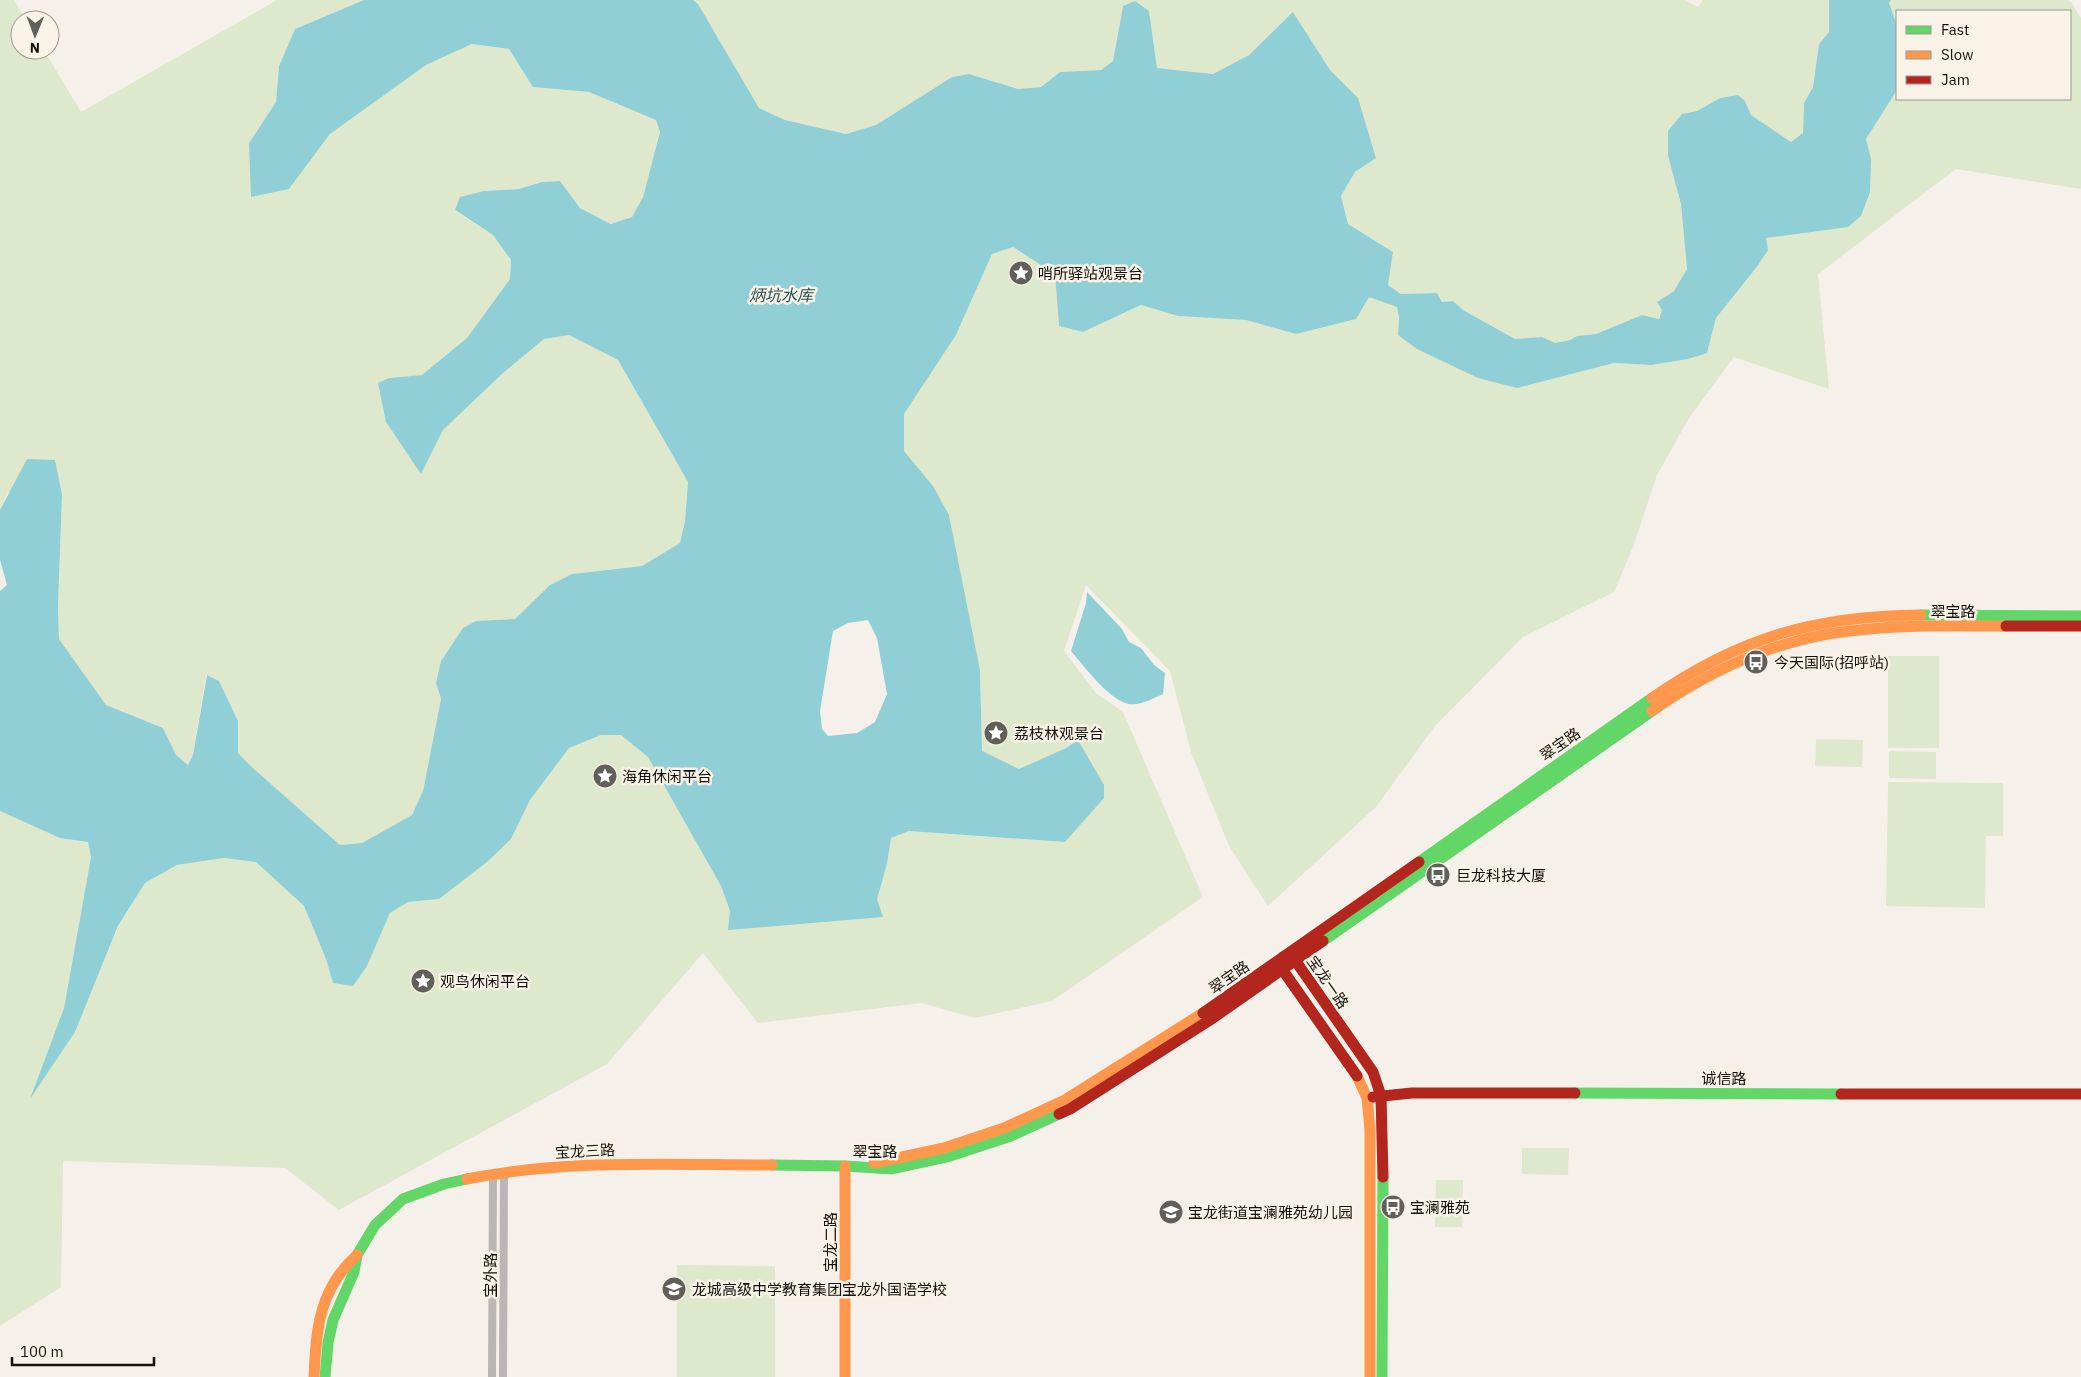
<svg xmlns="http://www.w3.org/2000/svg" width="2081" height="1377" viewBox="0 0 2081 1377" font-family="'IBM Plex Sans','Noto Sans SC',sans-serif">
	<rect width="100%" height="100%" fill="#f5f1ea"/>
	<g fill="#dee8cc">
		<path d="M 0,0 L 14,0 L 26,20 L 20,20 L 20,50 L 44,50 L 81,112 L 277,0 L 364,0 L 295,29 L 279,66 L 276,102 L 249,143 L 289,189 L 330,134 L 426,65 L 472,44 L 509,49 L 533,87 L 589,92 L 656,120 L 660,131 L 643,197 L 632,217 L 612,224 L 580,208 L 560,181 L 542,182 L 519,189 L 484,191 L 455,211 L 493,235 L 511,260 L 510,279 L 467,338 L 422,375 L 389,378 L 386,422 L 421,473 L 443,430 L 502,374 L 544,339 L 569,335 L 618,360 L 688,482 L 685,521 L 680,543 L 642,566 L 572,574 L 550,585 L 515,619 L 476,621 L 463,628 L 441,661 L 436,683 L 441,699 L 423,791 L 412,815 L 362,843 L 340,845 L 253,768 L 238,753 L 238,721 L 219,681 L 206,675 L 193,755 L 188,765 L 176,755 L 163,728 L 106,705 L 59,639 L 58,606 L 62,495 L 8,492 L 0,510 Z"/>
		<path d="M 693,0 L 1685,0 L 1698,7 L 1703,0 L 1829,0 L 1829,32 L 1819,44 L 1813,87 L 1804,103 L 1803,133 L 1791,142 L 1751,115 L 1745,101 L 1720,98 L 1697,111 L 1682,114 L 1668,156 L 1681,204 L 1687,269 L 1674,291 L 1657,302 L 1662,310 L 1658,319 L 1642,315 L 1596,334 L 1577,336 L 1570,340 L 1555,343 L 1542,337 L 1515,339 L 1463,310 L 1453,301 L 1442,302 L 1437,293 L 1401,294 L 1388,285 L 1393,252 L 1348,224 L 1341,196 L 1355,172 L 1376,158 L 1358,99 L 1330,70 L 1294,13 L 1249,55 L 1213,74 L 1157,68 L 1149,11 L 1123,6 L 1113,61 L 1101,70 L 1060,72 L 1041,87 L 1018,89 L 969,74 L 952,77 L 876,125 L 846,134 L 785,120 L 759,108 L 698,4 Z"/>
		<path d="M 1891,0 L 2067,0 L 2071,2 L 2081,18 L 2081,189 L 1956,169 L 1818,274 L 1829,389 L 1734,357 L 1689,418 L 1657,475 L 1633,547 L 1614,592 L 1523,637 L 1435,726 L 1376,807 L 1268,906 L 1229,846 L 1191,752 L 1170,671 L 1086,585 L 1064,651 L 1096,693 L 1123,712 L 1203,897 L 1052,1001 L 975,1018 L 921,1003 L 758,1023 L 703,953 L 607,1064 L 339,1210 L 285,1168 L 63,1161 L 61,1287 L 0,1326 L 0,811 L 60,838 L 88,842 L 91,857 L 64,1008 L 31,1097 L 75,1032 L 118,927 L 145,883 L 177,865 L 224,858 L 256,862 L 304,906 L 326,959 L 333,983 L 367,966 L 390,913 L 408,902 L 439,899 L 511,839 L 530,800 L 569,748 L 601,735 L 621,735 L 648,757 L 721,886 L 730,911 L 882,917 L 877,899 L 887,864 L 891,838 L 909,831 L 1065,842 L 1078,740 L 1066,748 L 1019,769 L 982,752 L 980,670 L 933,486 L 904,451 L 903,414 L 956,335 L 992,254 L 1013,247 L 1055,274 L 1059,326 L 1083,332 L 1141,305 L 1178,316 L 1246,320 L 1297,334 L 1369,296 L 1397,307 L 1399,318 L 1398,335 L 1517,388 L 1614,363 L 1651,365 L 1707,353 L 1716,318 L 1756,268 L 1766,238 L 1861,216 C 1871,188 1873,168 1866,139 L 1897,90 L 1897,99 L 2070,99 L 2070,11 L 1897,11 L 1897,25 L 1889,3 Z"/>
		<rect x="1888" y="656" width="51" height="92"/>
		<path d="M 1816,739 L 1863,740 L 1862,767 L 1815,766 Z"/>
		<path d="M 1889,751 L 1936,752 L 1936,779 L 1889,778 Z"/>
		<path d="M 1888,782 L 2003,783 L 2003,836 L 1986,836 L 1985,908 L 1886,906 Z"/>
		<path d="M 1522,1148 L 1569,1148 L 1568,1175 L 1522,1174 Z"/>
		<path d="M 1436,1180 L 1463,1180 L 1462,1227 L 1435,1227 Z"/>
		<path d="M 677,1265 L 775,1266 L 775,1377 L 677,1377 Z"/>
	</g>
	<g fill="#90cfd6" fill-rule="evenodd">
		<path d="M 364,0 L 693,0 L 698,4 L 759,108 L 785,120 L 846,134 L 876,125 L 952,77 L 969,74 L 1018,89 L 1041,87 L 1060,72 L 1101,70 L 1113,61 L 1123,6 L 1135,1 L 1149,11 L 1157,68 L 1213,74 L 1249,55 L 1293,12 L 1330,70 L 1358,98 L 1376,158 L 1355,172 L 1341,196 L 1348,224 L 1393,252 L 1388,285 L 1401,294 L 1437,293 L 1442,302 L 1453,301 L 1463,310 L 1515,339 L 1542,337 L 1555,343 L 1570,340 L 1577,336 L 1596,334 L 1642,315 L 1659,319 L 1662,310 L 1657,302 L 1674,291 L 1687,269 L 1681,204 L 1668,156 L 1668,131 L 1682,114 L 1697,111 L 1720,98 L 1738,95 L 1745,101 L 1751,115 L 1791,142 L 1803,133 L 1804,103 L 1813,87 L 1819,44 L 1829,32 L 1829,0 L 1891,0 L 1889,3 L 1897,25 L 1897,90 L 1866,139 L 1871,159 L 1870,192 L 1861,216 L 1848,227 L 1766,238 L 1768,250 L 1756,268 L 1716,318 L 1707,353 L 1688,359 L 1651,365 L 1614,363 L 1517,388 L 1478,378 L 1417,349 L 1398,335 L 1399,318 L 1397,307 L 1369,297 L 1356,319 L 1296,334 L 1246,320 L 1178,316 L 1141,305 L 1083,332 L 1059,326 L 1055,274 L 1013,247 L 992,254 L 956,335 L 904,414 L 904,451 L 933,486 L 949,515 L 980,670 L 982,751 L 1019,769 L 1066,748 L 1078,740 L 1104,785 L 1104,798 L 1065,842 L 909,831 L 891,838 L 887,864 L 877,899 L 883,917 L 728,930 L 730,911 L 721,886 L 648,757 L 621,735 L 601,735 L 569,748 L 530,800 L 511,839 L 487,862 L 439,899 L 408,902 L 390,913 L 367,966 L 353,986 L 333,983 L 326,959 L 304,906 L 256,862 L 224,858 L 177,865 L 145,883 L 118,926 L 75,1032 L 30,1099 L 64,1008 L 91,857 L 88,842 L 60,838 L 0,811 L 0,591 L 7,585 L 0,560 L 0,510 L 27,459 L 55,460 L 62,495 L 58,606 L 59,639 L 106,705 L 163,728 L 176,755 L 188,765 L 193,755 L 207,675 L 219,681 L 238,721 L 238,753 L 253,768 L 340,845 L 362,843 L 412,815 L 423,791 L 441,699 L 436,683 L 441,661 L 463,628 L 476,621 L 515,619 L 550,585 L 572,574 L 642,566 L 680,543 L 685,521 L 688,482 L 618,360 L 569,335 L 544,339 L 502,374 L 443,430 L 421,474 L 386,422 L 378,383 L 389,378 L 422,375 L 467,338 L 510,279 L 511,260 L 493,235 L 455,210 L 460,197 L 484,191 L 519,189 L 542,182 L 560,181 L 580,208 L 611,224 L 632,217 L 643,197 L 660,132 L 656,120 L 589,92 L 533,87 L 509,49 L 472,44 L 426,65 L 330,134 L 289,189 L 251,197 L 249,143 L 276,102 L 279,66 L 295,29 ZM 868,620 L 877,638 L 887,694 L 875,722 L 857,733 L 828,736 L 822,729 L 820,711 L 833,631 L 848,623 Z"/>
		<path d="M 1087,592 L 1122,629 L 1129,642 L 1141,648 L 1154,665 L 1165,673 L 1163,694 C 1154,698 1140,706 1129,704 C 1109,700 1084,666 1071,651 L 1086,603 Z"/>
	</g>
	<g fill="none" stroke-linecap="round" stroke-linejoin="round">
		<g stroke="#b9b6b4" stroke-width="8">
			<path d="M 492,1377 L 493,1174"/>
			<path d="M 503,1377 L 504,1173"/>
		</g>
		<g stroke="#63d668" stroke-width="11">
			<path d="M 1921,615 L 2081,616"/>
			<path d="M 1419,862 L 1652,698"/>
			<path d="M 1323,941 L 1652,711"/>
			<path d="M 1575,1093 L 1841,1094"/>
			<path d="M 772,1165 L 845,1166 L 892,1169 L 947,1157 L 1011,1136 L 1059,1114"/>
			<path d="M 325,1377 L 328,1343 L 333,1320 L 354,1272 L 357,1255 L 375,1225 L 403,1199 L 444,1184 L 467,1179"/>
			<path d="M 1382,1377 L 1383,1177"/>
		</g>
		<g stroke="#ff974d" stroke-width="11">
			<path d="M 1652,698 C 1740,637 1815,616 1921,615"/>
			<path d="M 1652,711 C 1705,674 1765,645 1828,634 C 1887,624 1947,626 2006,626"/>
			<path d="M 1357,1076 L 1367,1098 L 1370,1130 L 1370,1377"/>
			<path d="M 874,1163 L 944,1148 L 1004,1128 L 1065,1100 L 1203,1013"/>
			<path d="M 845,1166 L 845,1377"/>
			<path d="M 467,1179 C 567,1159 670,1165 772,1165"/>
			<path d="M 314,1377 C 316,1329 319,1289 357,1255"/>
		</g>
		<g stroke="#b3261e" stroke-width="11">
			<path d="M 2006,626 L 2081,626"/>
			<path d="M 1203,1013 L 1419,862"/>
			<path d="M 1357,1076 L 1282,969 L 1283,957 L 1295,960 L 1373,1072 L 1381,1096 L 1383,1177"/>
			<path d="M 1841,1094 L 2081,1094"/>
			<path d="M 1373,1097 L 1412,1093 L 1575,1093"/>
			<path d="M 1059,1114 L 1070,1109 L 1213,1018 L 1323,941"/>
		</g>
	</g>
	<defs>
		<symbol id="sight-disc" viewBox="-11 -11 22 22"><circle r="9.5" fill="#615f5a" stroke="#f9f2e6"/><path d="M0-6L1.8-2.2L6-1.7L2.9 1.2L3.7 5.4L0 3.3L-3.7 5.4L-2.9 1.2L-6-1.7L-1.8-2.2Z" fill="#fff"/></symbol>
		<symbol id="bus-disc" viewBox="-11 -11 22 22"><circle r="9.5" fill="#615f5a" stroke="#f9f2e6"/><path d="M-5-6H5V4H4V6H2V4H-2V6H-4V4H-5ZM-3.5-4V0h7V-4ZM-3.5 1.2v1.5H-2V1.2ZM2 1.2v1.5H3.5V1.2Z" fill="#fff"/></symbol>
		<symbol id="school-disc" viewBox="-11 -11 22 22"><circle r="9.5" fill="#615f5a" stroke="#f9f2e6"/><path d="M0-5L7-2L0 1L-7-2ZM-4 1L0 2.5L4 1V4Q0 6-4 4Z" fill="#fff"/></symbol>
	</defs>
	<g fill-rule="evenodd">
		<use href="#sight-disc" x="1007" y="259" width="28" height="28"/>
		<use href="#bus-disc" x="1742" y="648" width="28" height="28"/>
		<use href="#sight-disc" x="982" y="719" width="28" height="28"/>
		<use href="#sight-disc" x="591" y="762" width="28" height="28"/>
		<use href="#bus-disc" x="1424" y="861" width="28" height="28"/>
		<use href="#sight-disc" x="409" y="967" width="28" height="28"/>
		<use href="#bus-disc" x="1379" y="1193" width="28" height="28"/>
		<use href="#school-disc" x="1157" y="1198" width="28" height="28"/>
		<use href="#school-disc" x="660" y="1275" width="28" height="28"/>
	</g>
	<g text-anchor="middle" dominant-baseline="central" stroke-width="5" stroke-linejoin="round" paint-order="stroke">
		<g font-size="15" fill="#12100c" stroke="#f9f2e6" text-anchor="start">
			<text x="1038" y="273">哨所驿站观景台</text>
			<text x="1774" y="662">今天国际(招呼站)</text>
			<text x="1014" y="733">荔枝林观景台</text>
			<text x="622" y="776">海角休闲平台</text>
			<text x="1456" y="875">巨龙科技大厦</text>
			<text x="440" y="981">观鸟休闲平台</text>
			<text x="1410" y="1207">宝澜雅苑</text>
			<text x="1188" y="1212">宝龙街道宝澜雅苑幼儿园</text>
			<text x="692" y="1289">龙城高级中学教育集团宝龙外国语学校</text>
		</g>
		<g font-size="15" fill="#12100c" stroke="#f9f2e6">
			<text x="1953" y="611">翠宝路</text>
			<text transform="translate(1560 744) rotate(-35)">翠宝路</text>
			<text transform="translate(1229 977) rotate(-35)">翠宝路</text>
			<text transform="translate(1328 982) rotate(55)">宝龙一路</text>
			<text x="1724" y="1078">诚信路</text>
			<text transform="translate(585 1151) rotate(-3)">宝龙三路</text>
			<text x="875" y="1151">翠宝路</text>
			<text transform="translate(830 1242) rotate(-90)">宝龙二路</text>
			<text transform="translate(490 1275) rotate(-90)">宝外路</text>
		</g>
		<g font-size="16" font-style="italic" fill="#244e54" stroke="#f9f2e6">
			<text x="781" y="295">炳坑水库</text>
		</g>
	</g>
	<rect x="1896" y="10" width="175" height="90" fill="#f9f2e6" stroke="#9d988f"/>
	<rect x="1906" y="26" width="25" height="8" fill="#63d668" stroke="#9d988f"/>
	<text x="1941" y="35" font-size="15" fill="#12100c">Fast</text>
	<rect x="1906" y="51" width="25" height="8" fill="#ff974d" stroke="#9d988f"/>
	<text x="1941" y="60" font-size="15" fill="#12100c">Slow</text>
	<rect x="1906" y="76" width="25" height="8" fill="#b3261e" stroke="#9d988f"/>
	<text x="1941" y="85" font-size="15" fill="#12100c">Jam</text>
	<g transform="translate(35 35) rotate(181)"><circle r="24" fill="#f9f2e6" stroke="#9d988f"/>
	<path d="M0-4L9 19L0 12L-9 19Z" fill="#615f5a"/>
	<text y="-8" font-size="14" font-weight="bold" text-anchor="middle" fill="#12100c">N</text>
	</g>
	<path d="M12 1357v8h142v-8" fill="none" stroke="#12100c" stroke-width="2.5"/>
	<text x="20" y="1357" font-size="15" fill="#12100c" stroke="#f9f2e6" stroke-width="4" paint-order="stroke">100 m</text>
</svg>
